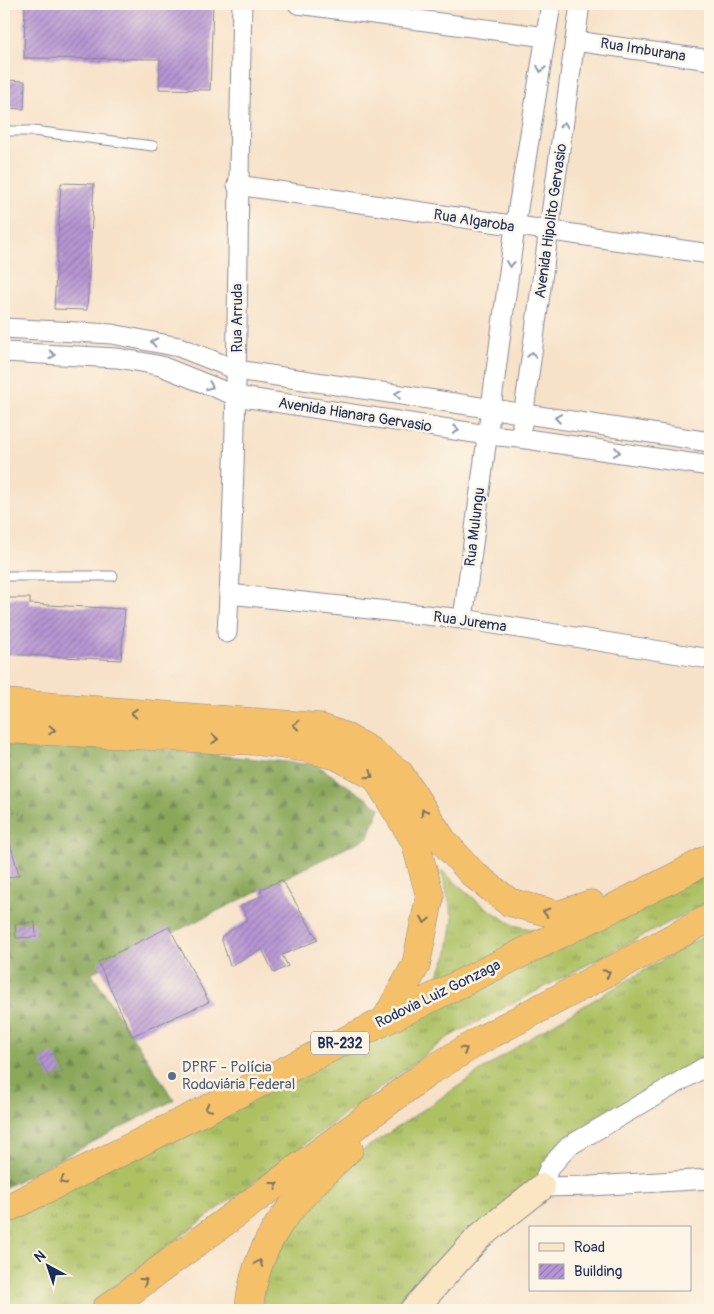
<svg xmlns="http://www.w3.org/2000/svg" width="714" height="1314" viewBox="0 0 714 1314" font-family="Pangolin,sans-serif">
	<defs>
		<pattern id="grass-tufts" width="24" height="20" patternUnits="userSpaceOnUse" patternTransform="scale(1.25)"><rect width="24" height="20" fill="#adc164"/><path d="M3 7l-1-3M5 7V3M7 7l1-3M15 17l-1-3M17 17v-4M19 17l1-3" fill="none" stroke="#8c9d56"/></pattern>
		<pattern id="forest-firs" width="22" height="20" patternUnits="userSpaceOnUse" patternTransform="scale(1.25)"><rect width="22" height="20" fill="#8aa75a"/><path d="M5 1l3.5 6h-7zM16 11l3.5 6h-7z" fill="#70884e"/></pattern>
		<pattern id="building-hatch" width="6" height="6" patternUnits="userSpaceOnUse" patternTransform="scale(1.25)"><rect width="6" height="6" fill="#b695d3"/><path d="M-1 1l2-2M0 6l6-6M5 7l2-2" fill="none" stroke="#937aae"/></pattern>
	</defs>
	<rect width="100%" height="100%" fill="#fcf5e5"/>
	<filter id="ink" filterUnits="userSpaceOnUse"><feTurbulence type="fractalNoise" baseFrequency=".02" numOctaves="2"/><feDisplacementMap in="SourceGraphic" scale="10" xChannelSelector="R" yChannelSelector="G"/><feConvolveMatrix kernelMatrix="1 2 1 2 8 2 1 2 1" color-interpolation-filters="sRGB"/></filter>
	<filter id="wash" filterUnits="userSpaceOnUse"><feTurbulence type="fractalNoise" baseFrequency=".0096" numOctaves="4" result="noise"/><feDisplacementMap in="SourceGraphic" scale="20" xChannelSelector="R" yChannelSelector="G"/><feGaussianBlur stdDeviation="1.12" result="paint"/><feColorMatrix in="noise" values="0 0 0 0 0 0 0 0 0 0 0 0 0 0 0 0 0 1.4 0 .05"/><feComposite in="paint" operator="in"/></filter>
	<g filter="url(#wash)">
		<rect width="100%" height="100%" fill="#f7e2c9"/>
		<g fill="url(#grass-tufts)" stroke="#647861">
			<path d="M 710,867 L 710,901 L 450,1036 L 82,1310 L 4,1310 L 4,1218 Z"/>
			<path d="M 441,870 L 478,902 L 513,925 L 552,934 L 431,990 L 448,953 L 453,918 Z"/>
			<path d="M 710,933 L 710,1053 L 597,1123 L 533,1182 L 417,1279 L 396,1310 L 262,1310 L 265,1271 L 286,1227 L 353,1157 L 536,1034 L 689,944 Z"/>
		</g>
		<path fill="url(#forest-firs)" stroke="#526b5c" d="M 15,735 L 317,765 L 380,808 L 368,837 L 91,973 L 174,1100 L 4,1188 L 4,736 Z"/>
		<g id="blocks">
			<g fill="url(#building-hatch)">
				<path d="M 25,4 L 213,4 L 210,90 L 159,89 L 160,59 L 24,58 Z"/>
				<path d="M 4,80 L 25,81 L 24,109 L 4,108 Z"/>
				<path d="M 61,183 L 94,184 L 87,310 L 54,309 Z"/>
				<path d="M 4,598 L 30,598 L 30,604 L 125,609 L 121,660 L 4,654 Z"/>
				<path d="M 8,836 L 19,875 L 4,879 L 4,837 Z"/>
				<path d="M 282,880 L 318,940 L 282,955 L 288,966 L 274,973 L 262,949 L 230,966 L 221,937 L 248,919 L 241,906 L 263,895 L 260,889 Z"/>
				<path d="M 35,922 L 36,937 L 16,938 L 15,924 Z"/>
				<path d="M 169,927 L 209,1002 L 132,1036 L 98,962 Z"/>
				<path d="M 53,1053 L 63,1072 L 50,1079 L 40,1060 Z"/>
			</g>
		</g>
	</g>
	<g filter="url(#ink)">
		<use href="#blocks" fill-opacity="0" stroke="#898894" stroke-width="1"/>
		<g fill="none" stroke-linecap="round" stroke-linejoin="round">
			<defs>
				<g id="lane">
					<path d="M 4,131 L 33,131 L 153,146"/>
					<path d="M 4,576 L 113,576"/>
				</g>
				<g id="street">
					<path d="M 298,4 L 546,37"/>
					<path d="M 575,41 L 710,60"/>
					<path d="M 237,185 L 710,254"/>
					<path d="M 4,328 L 112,334 L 179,347 L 237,370 L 710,442"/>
					<path d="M 4,352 L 117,358 L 141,362 L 161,366 L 236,396 L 487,435 L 520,438 L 710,466"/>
					<path d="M 522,425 L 580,4"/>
					<path d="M 229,594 L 463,619 L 710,659"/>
					<path d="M 463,619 L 515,227 L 551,4"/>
					<path d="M 227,633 C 239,424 237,213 242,4"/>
					<path d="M 710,1064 L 569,1146 L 549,1168 L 542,1187 L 591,1186 L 710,1179"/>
				</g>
				<path id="secondary" d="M 413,1310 L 479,1237 L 542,1187"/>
				<g id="highway">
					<path d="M 4,703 L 318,727 L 343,736 L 370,751 L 399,773 L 443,841 L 473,874 L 509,902 L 558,915 L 591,904"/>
					<path d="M 4,729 L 255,741 L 306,748 L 337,756 L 376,777 L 415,841 L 430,896 L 416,965 L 385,1021"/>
					<path d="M 4,1210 L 675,877 L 710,858"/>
					<path d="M 105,1310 L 430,1071 L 484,1038 L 710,918"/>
					<path d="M 249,1310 C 255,1235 298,1198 349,1149"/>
				</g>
			</defs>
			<use href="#lane" stroke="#898894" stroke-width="11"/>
			<use href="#street" stroke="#898894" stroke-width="21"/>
			<use href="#secondary" stroke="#898894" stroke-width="28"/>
			<use href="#highway" stroke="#898894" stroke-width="29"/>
			<path stroke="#898894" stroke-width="3" stroke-dasharray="1 4" stroke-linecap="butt" d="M 4,811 L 27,815"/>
			<use href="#lane" stroke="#fff" stroke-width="9"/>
			<use href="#street" stroke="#fff" stroke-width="19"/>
			<use href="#secondary" stroke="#fbe6c3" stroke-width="26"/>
			<use href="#highway" stroke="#f4c16a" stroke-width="28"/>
		</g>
		<defs><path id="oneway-chevron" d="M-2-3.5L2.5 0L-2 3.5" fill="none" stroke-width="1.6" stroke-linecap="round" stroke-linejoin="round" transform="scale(1.25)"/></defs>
		<g stroke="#8d97ae">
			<use href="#oneway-chevron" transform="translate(541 69) rotate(99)"/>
			<use href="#oneway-chevron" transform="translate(564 125) rotate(-83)"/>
			<use href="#oneway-chevron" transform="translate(510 264) rotate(97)"/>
			<use href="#oneway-chevron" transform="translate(154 342) rotate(-168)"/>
			<use href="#oneway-chevron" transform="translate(52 355) rotate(3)"/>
			<use href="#oneway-chevron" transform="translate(532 355) rotate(-81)"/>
			<use href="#oneway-chevron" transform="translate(210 386) rotate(22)"/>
			<use href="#oneway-chevron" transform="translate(398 394) rotate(-172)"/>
			<use href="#oneway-chevron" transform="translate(558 418) rotate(-171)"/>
			<use href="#oneway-chevron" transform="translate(456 430) rotate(9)"/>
			<use href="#oneway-chevron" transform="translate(617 452) rotate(8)"/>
		</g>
		<g stroke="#7d7163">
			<use href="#oneway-chevron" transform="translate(134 713) rotate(-176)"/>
			<use href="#oneway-chevron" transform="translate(296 725) rotate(-175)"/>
			<use href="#oneway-chevron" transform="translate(52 730) rotate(3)"/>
			<use href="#oneway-chevron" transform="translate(215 739) rotate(3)"/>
			<use href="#oneway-chevron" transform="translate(370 775) rotate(34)"/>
			<use href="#oneway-chevron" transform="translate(424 812) rotate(-123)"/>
			<use href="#oneway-chevron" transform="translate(546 912) rotate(-165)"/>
			<use href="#oneway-chevron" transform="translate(425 920) rotate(101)"/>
			<use href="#oneway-chevron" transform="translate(607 973) rotate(-28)"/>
			<use href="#oneway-chevron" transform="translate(464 1050) rotate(-32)"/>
			<use href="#oneway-chevron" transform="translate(208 1108) rotate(154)"/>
			<use href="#oneway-chevron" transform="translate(63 1181) rotate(154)"/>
			<use href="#oneway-chevron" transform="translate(275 1185) rotate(-36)"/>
			<use href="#oneway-chevron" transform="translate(259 1263) rotate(-69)"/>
			<use href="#oneway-chevron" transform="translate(144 1281) rotate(-36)"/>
		</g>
	</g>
	<circle fill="#5c6f8a" stroke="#fcf5e5" stroke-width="2" cx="172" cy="1076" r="5"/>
	<g text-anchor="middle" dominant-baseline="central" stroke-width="5" stroke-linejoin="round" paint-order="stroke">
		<rect fill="#fcf5e5" stroke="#5e6a86" stroke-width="1" x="311" y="1031.5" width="58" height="23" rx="4"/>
		<g font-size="14" font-weight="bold" fill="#1b2f5e">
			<text x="340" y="1043">BR-232</text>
		</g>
		<g font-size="15" fill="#1b2f5e" stroke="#fcf5e5">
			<text transform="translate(643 50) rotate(9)">Rua Imburana</text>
			<text transform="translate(474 221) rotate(9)">Rua Algaroba</text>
			<text transform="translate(551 221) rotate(-82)">Avenida Hipolito Gervasio</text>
			<text transform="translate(237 318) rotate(-90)">Rua Arruda</text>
			<text transform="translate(355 415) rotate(9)">Avenida Hianara Gervasio</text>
			<text transform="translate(475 527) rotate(-83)">Rua Mulungu</text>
			<text transform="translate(470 622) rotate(8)">Rua Jurema</text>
			<text transform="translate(438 994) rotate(-26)">Rodovia Luiz Gonzaga</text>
		</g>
		<g font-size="15" fill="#4e5e75" stroke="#fcf5e5" text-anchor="start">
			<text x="182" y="1067">DPRF - Polícia<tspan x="182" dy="17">Rodoviária Federal</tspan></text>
		</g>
	</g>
	<rect width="714" height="1314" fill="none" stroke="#fcf5e5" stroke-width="20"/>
	<rect x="529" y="1226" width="162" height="65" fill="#fcf5e5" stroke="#a2a6af"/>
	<rect x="539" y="1243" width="25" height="8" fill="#fbe6c3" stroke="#a2a6af"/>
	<text x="574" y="1252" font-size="15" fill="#1b2f5e">Road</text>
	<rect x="539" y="1264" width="25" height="15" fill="url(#building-hatch)" stroke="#a2a6af"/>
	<text x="574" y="1276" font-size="15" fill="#1b2f5e">Building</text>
	<g transform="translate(48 1266) rotate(320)" stroke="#fcf5e5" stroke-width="4" paint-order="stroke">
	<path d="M0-4L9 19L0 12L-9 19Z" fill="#1b2f5e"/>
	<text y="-8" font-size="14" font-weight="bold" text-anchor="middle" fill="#1b2f5e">N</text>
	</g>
</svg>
